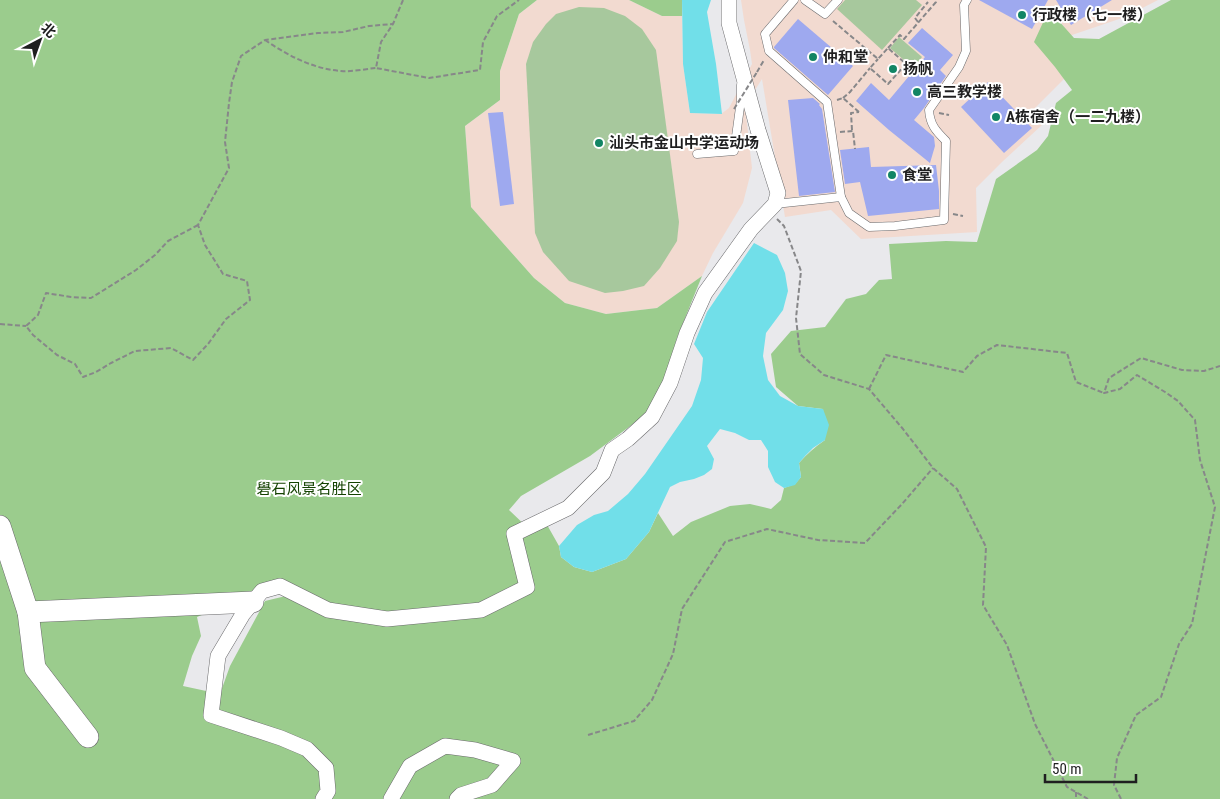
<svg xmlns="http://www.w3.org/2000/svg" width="1220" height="799" viewBox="0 0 1220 799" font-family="'Roboto Condensed','Noto Sans SC',sans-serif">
	<rect width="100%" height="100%" fill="#e9e9ec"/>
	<path fill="#f2dad0" d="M 537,0 L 629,0 L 662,16 L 682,16 L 683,64 L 690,113 L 721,114 L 729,108 L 752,64 L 750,50 L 744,20 L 741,0 L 1158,0 L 1125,17 L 1069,36 L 1051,5 L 1064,79 L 1031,112 L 1042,125 L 1002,162 L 976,188 L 977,232 L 861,239 L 831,210 L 785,217 L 762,79 L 745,106 L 752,168 L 743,203 L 713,253 L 702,276 L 657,308 L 606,314 L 565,303 L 534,278 L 471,207 L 465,126 L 500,100 L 500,71 L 519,14 Z"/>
	<g fill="#a7c89d">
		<path d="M 845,0 L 916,0 L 922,5 L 882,50 L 837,9 Z"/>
		<path d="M 579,7 L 604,8 L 625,16 L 642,29 L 656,50 L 679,222 L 677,241 L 660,268 L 644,286 L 623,291 L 605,293 L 569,281 L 543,252 L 535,233 L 526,64 L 533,42 L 546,24 L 556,14 Z"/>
		<path d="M 899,37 L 922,57 L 913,68 L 890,48 Z"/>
	</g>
	<g fill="#9bcc8d" fill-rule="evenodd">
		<path d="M 0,0 L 537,0 L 519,14 L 500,71 L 500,100 L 465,126 L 471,207 L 534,278 L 565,303 L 606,314 L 657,308 L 702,276 L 677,338 L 664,383 L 645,415 L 590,456 L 521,496 L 509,510 L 529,529 L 546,523 L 559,546 L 561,557 L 574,567 L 592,572 L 626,559 L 649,532 L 658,513 L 673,536 L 691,522 L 730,506 L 750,504 L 771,509 L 781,500 L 784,488 L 795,484 L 801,477 L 799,463 C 807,454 815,447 825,440 L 823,409 L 798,406 L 776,387 L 771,354 L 791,331 L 825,327 L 846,299 L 866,294 L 879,280 L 892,279 L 889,244 L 946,241 L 977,242 L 996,179 L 1037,150 L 1048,136 L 1056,103 L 1072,90 L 1055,67 L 1034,42 L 1046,16 L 1058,20 L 1074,38 L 1099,39 L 1171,0 L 1220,0 L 1220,799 L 0,799 ZM 252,594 L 290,595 L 265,601 L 230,666 L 220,694 L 183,686 L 192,656 L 201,636 L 197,617 Z"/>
		<path d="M 629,0 L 682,0 L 682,16 L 662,16 Z"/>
	</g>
	<g fill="#71dfe9">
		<path d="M 682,0 L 711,0 L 707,12 L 716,64 L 722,114 L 690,113 L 683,64 Z"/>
		<path d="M 754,243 L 777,255 L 785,273 L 788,291 L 783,310 L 766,333 L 763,356 L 768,380 L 780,396 L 798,406 L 823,409 L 829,425 L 825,440 L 813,448 L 806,455 L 799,463 L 801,477 L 795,485 L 784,488 L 775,482 L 768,467 L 768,451 L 761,440 L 749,440 L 735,433 L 720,429 L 707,446 L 714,459 L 712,469 L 704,475 L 694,479 L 680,482 L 670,487 L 649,532 L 626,559 L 592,572 L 574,567 L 561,557 L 559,546 L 577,525 L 594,515 L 608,511 L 628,494 L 645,474 L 692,406 L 701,380 L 703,358 L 694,344 L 707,312 Z"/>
	</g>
	<g fill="#9ea9ef">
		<path d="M 979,0 L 1048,0 L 1032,29 Z"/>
		<path d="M 1056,0 L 1112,0 L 1071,25 Z"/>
		<path d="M 798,19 L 853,66 L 828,95 L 774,48 L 774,47 Z"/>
		<path d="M 922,28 L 953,55 L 940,70 L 946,76 L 924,108 L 914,120 L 934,137 L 935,146 L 930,163 L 889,130 L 856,101 L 871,83 L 889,100 L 925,57 L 908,43 Z"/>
		<path d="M 988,82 L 1032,128 L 1004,153 L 961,107 Z"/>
		<path d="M 813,98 L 820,104 L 819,105 L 822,109 L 835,192 L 799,196 L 788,100 Z"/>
		<path d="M 503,112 L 514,204 L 500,206 L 488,113 Z"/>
		<path d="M 869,147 L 871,167 L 936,165 L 939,191 L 939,209 L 868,216 L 860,182 L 845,184 L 840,150 Z"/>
	</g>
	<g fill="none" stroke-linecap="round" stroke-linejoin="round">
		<defs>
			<g id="lane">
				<path d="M 805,0 L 825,14 L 838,0"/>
				<path d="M 697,154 L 734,151 L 741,100 L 741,85"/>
				<path d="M 841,197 L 849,213 L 869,227 L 895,226 L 944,220 L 946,141 C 936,131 930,125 929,110 L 959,67 L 966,51 L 964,5 L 967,0"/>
				<path d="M 775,204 L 841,197 L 827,102 L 769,51 L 765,34 L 794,0"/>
			</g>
			<g id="street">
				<path d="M 323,799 L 328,791 L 326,768 L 307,749 L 281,738 L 211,715 L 218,656 L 243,614 L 262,591 L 280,586 L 328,610 L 387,619 L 481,610 L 527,587 L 514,534 L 568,508 L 603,473 L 612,450 L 628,439 L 652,417 L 670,383 L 687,333 L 705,293 L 751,229 L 775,204 L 778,193 L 758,130 L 729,23 L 729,0"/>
				<path d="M 391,799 L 410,766 L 445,746 L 475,750 L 513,761 L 492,785 L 461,795 L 457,799"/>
			</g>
			<g id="secondary">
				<path d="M 0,526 L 28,612 L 253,602"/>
				<path d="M 28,612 L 35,668 L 88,737"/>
			</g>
		</defs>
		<use href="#lane" stroke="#69696b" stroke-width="9"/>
		<use href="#street" stroke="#69696b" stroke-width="16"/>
		<use href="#secondary" stroke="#69696b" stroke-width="22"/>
		<g stroke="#878789" stroke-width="2" stroke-dasharray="5 2.5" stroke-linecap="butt">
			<path d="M 403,0 L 393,24 L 381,42 L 376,68 L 429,78 L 480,70 L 483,42 L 497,16 L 519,0"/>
			<path d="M 833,21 L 878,59 L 888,48 L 906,64 L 888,84 L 870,68 L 878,59"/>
			<path d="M 918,22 L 915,18 L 928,2"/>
			<path d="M 265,40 C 287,55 313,69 341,71 C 352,72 365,69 376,68"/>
			<path d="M 888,48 L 900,35 L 904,39 L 936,2 L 936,0"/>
			<path d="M 757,72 L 764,60"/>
			<path d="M 843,98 L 850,92 L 870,68"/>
			<path d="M 837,100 L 843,98 L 859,112"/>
			<path d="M 939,113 L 949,115"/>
			<path d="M 852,130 L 851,113 L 859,112"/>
			<path d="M 840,132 L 853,131 L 855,149"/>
			<path d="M 676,144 L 725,140"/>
			<path d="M 953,214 L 963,216"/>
			<path d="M 777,219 L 784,226 L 801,271 L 796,318 L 800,354 L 824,375 L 869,389 L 903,429 L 933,468 L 957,489 L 986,547 L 983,605 L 1007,645 L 1035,724 L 1067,787 L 1088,799"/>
			<path d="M 198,225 L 168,241 L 155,255 L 136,270 L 91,298 L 71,297 L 46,293 L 38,315 L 26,326 L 33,335 L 57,355 L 75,364 L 83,377 L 96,372 L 111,363 L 135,351 L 171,348 L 193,360 L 208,344 L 226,319 L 250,300 L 247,281 L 223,274 L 205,245 L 198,225 L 229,168 L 225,142 L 229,103 L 232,82 L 241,56 L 265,40 L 318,33 L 343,32 L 369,26 L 393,24"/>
			<path d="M 0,324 L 26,326"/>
			<path d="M 869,389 L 886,355 L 963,372 L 977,356 L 997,345 L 1067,353 L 1076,382 L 1104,393"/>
			<path d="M 588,735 L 634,721 L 652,700 L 673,654 L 682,609 L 725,542 L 767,529 L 818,540 L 865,543 L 902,504 L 933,468"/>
			<path d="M 1076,792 L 1076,799"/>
			<path d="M 1121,799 L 1114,785 L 1117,758 L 1136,715 L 1161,697 L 1179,644 L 1192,624 L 1215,507 L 1200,460 L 1195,420 L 1178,401 L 1165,392 L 1137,375 L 1120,389 L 1104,393 L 1109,378 L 1141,358 L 1182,370 L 1204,371 L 1220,366"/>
		</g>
		<use href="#lane" stroke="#fff" stroke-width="8"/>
		<use href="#street" stroke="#fff" stroke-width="15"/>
		<use href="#secondary" stroke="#fff" stroke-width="21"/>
		<path stroke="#878789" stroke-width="2" stroke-dasharray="5 2.5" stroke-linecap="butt" d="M 734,109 L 757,72"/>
	</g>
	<g fill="#128564" stroke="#fff" stroke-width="2">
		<circle cx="1022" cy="15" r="5"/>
		<circle cx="813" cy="57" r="5"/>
		<circle cx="893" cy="69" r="5"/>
		<circle cx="917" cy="92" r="5"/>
		<circle cx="996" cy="117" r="5"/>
		<circle cx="599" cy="143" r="5"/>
		<circle cx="892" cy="175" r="5"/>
	</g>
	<g text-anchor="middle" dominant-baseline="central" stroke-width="4" stroke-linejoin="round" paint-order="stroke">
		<g font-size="15" font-weight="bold" fill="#1f1f20" stroke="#fff" text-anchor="start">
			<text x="1032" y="15">行政楼（七一楼）</text>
			<text x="823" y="57">仲和堂</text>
			<text x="903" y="69">扬帆</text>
			<text x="927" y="92">高三教学楼</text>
			<text x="1006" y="117">A栋宿舍（一二九楼）</text>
			<text x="609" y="143">汕头市金山中学运动场</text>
			<text x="902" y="175">食堂</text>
		</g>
		<g font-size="15" fill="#144200" stroke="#fff">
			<text x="309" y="489">礐石风景名胜区</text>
		</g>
	</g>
	<g transform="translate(40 40) rotate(41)" stroke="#ffffff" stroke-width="4" paint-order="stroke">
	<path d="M0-4L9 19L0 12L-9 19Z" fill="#1f1f20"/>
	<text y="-8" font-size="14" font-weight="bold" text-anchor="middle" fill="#1f1f20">北</text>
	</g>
	<path d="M1045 774v8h91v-8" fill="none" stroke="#1f1f20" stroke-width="2.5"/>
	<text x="1052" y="774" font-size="15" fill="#1f1f20" stroke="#ffffff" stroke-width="4" paint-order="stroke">50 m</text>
</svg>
